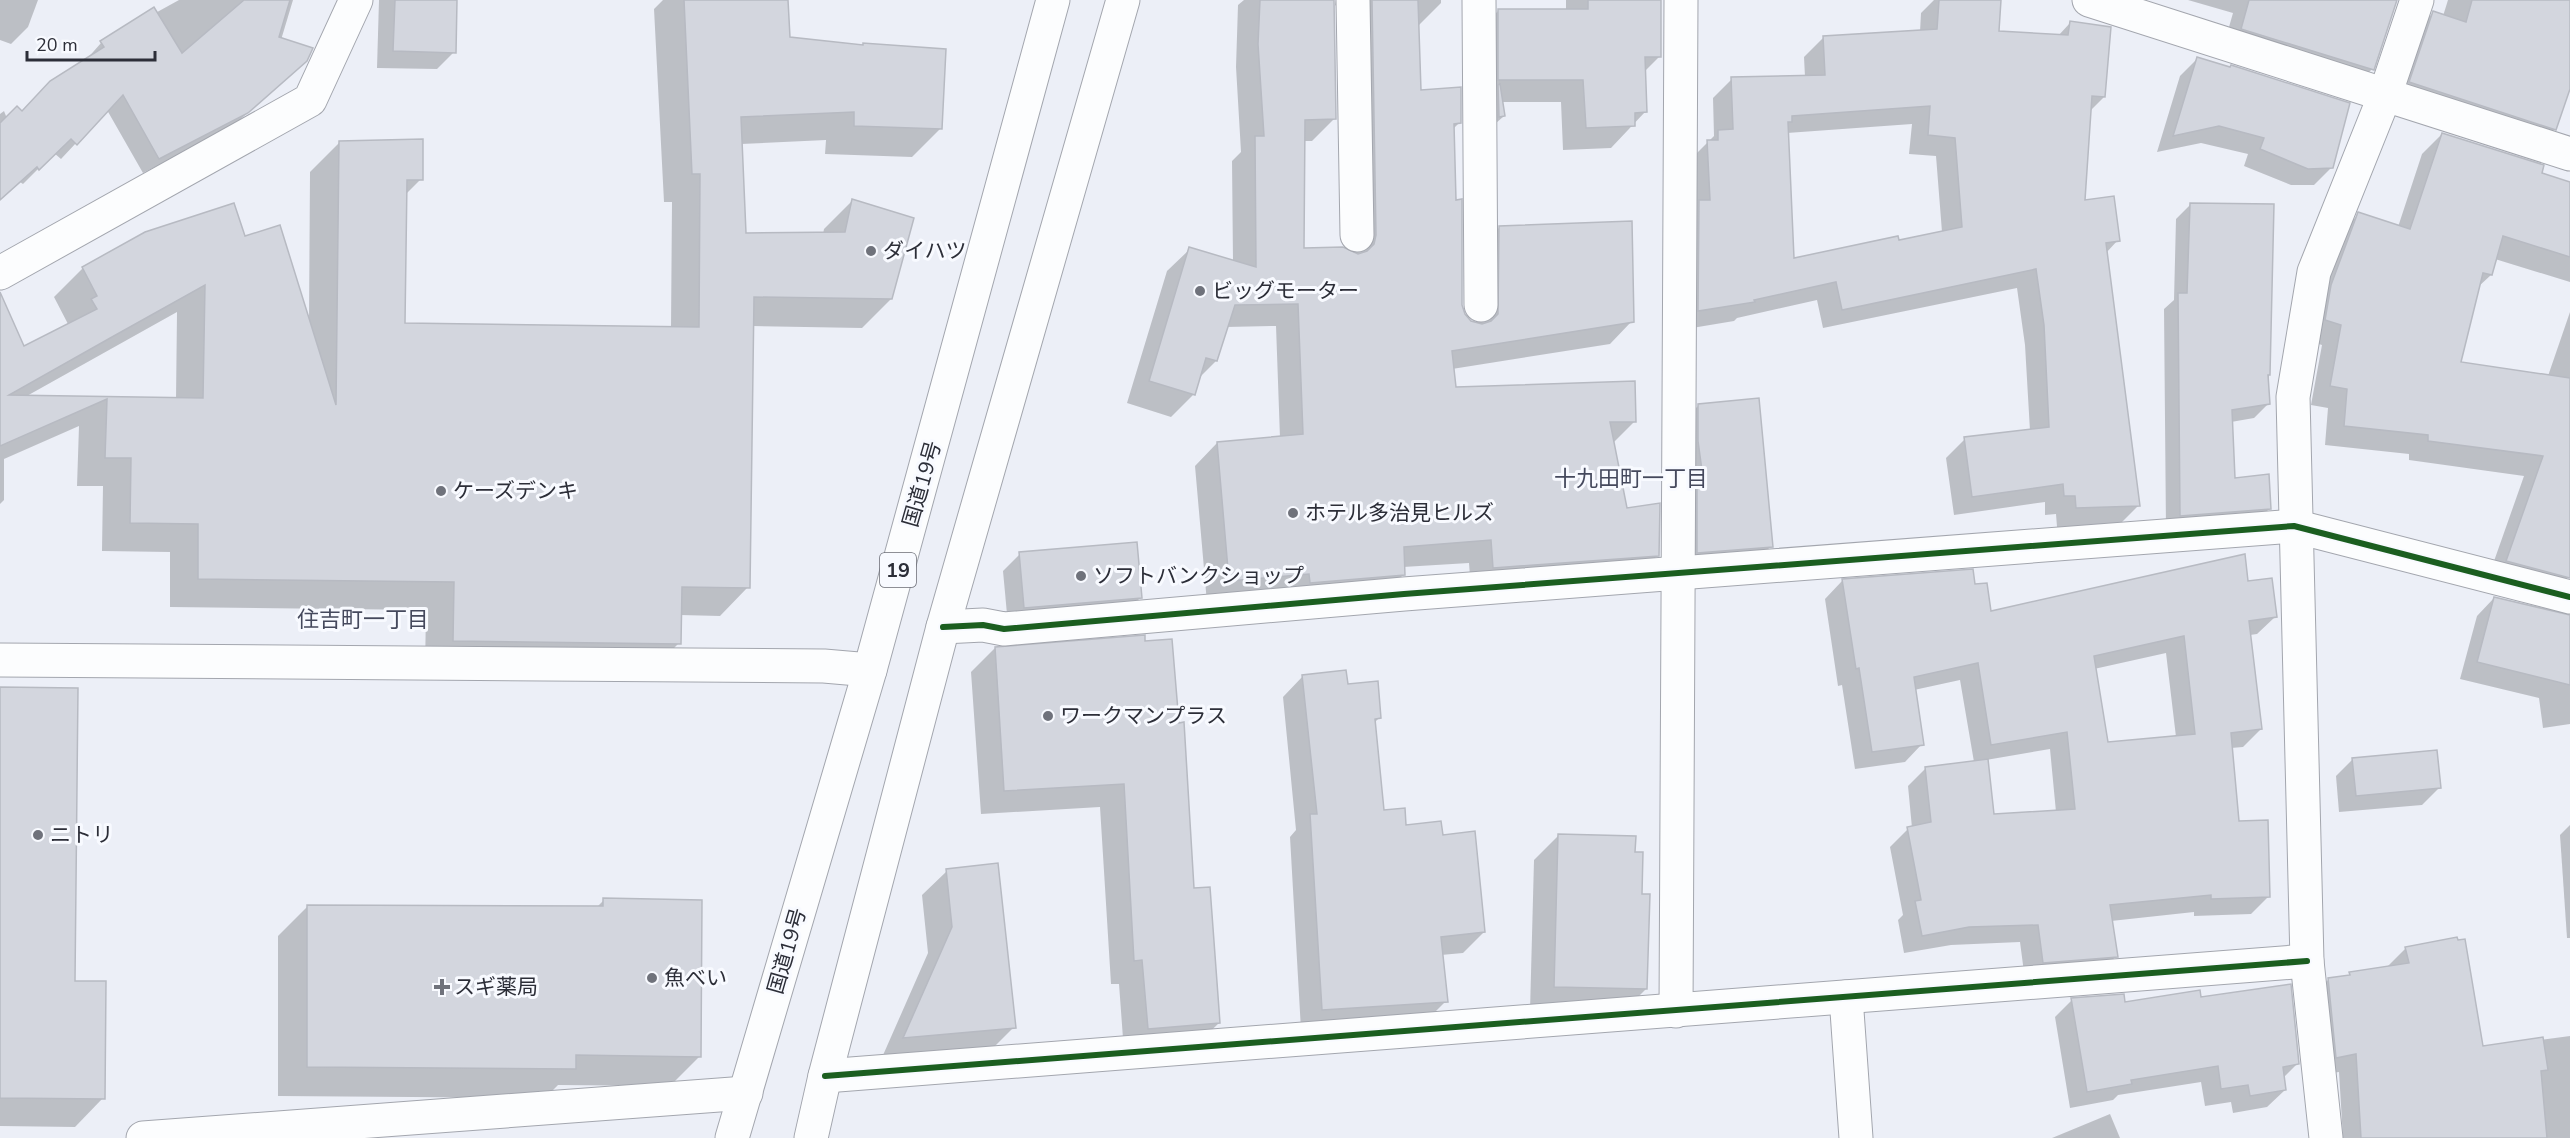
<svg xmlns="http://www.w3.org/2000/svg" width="2570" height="1138" viewBox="0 0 2570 1138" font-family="'Nunito Sans','Noto Sans JP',sans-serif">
	<rect width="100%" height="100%" fill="#eceff7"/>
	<g fill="#0003" fill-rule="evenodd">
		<path d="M 0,0 L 38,0 L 28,27 L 11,44 L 0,40 Z"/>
		<path d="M 179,0 L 293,0 L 281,40 L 306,60 L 231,128 L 143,173 L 107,110 L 61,159 L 54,153 L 23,184 L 20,182 L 0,200 L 0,114 L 4,111 L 10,126 L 86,60 L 101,43 Z"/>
		<path d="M 379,0 L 455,0 L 454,52 L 437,69 L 377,68 Z"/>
		<path d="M 663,0 L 787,0 L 789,38 L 940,129 L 912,157 L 825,154 L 826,140 L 741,144 L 744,235 L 823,234 L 824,229 L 853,200 L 891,299 L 862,328 L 752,326 L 748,587 L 720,616 L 680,615 L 679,643 L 650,672 L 425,669 L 426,610 L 170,607 L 170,552 L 102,551 L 103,486 L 77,486 L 79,426 L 4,459 L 4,500 L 0,504 L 0,308 L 23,348 L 68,324 L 54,297 L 83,268 L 145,233 L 244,238 L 309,321 L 310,172 L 339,143 L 421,179 L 405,195 L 403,324 L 671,328 L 672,202 L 664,202 L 654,9 ZM 177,312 L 176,399 L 25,397 Z"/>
		<path d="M 1244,0 L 1333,0 L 1335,118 L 1312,141 L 1303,141 L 1303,249 L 1353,253 L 1350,23 L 1346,13 L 1335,5 L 1336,0 L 1441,0 L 1441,3 L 1418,26 L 1420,91 L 1460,122 L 1453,129 L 1461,305 L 1464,316 L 1476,324 L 1477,250 L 1500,227 L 1632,321 L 1610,344 L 1452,369 L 1454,389 L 1635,421 L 1613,443 L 1625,509 L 1658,555 L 1635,578 L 1471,590 L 1469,563 L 1403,567 L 1404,574 L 1381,597 L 1207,603 L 1195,466 L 1217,443 L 1280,438 L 1276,326 L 1226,327 L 1216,361 L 1199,378 L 1194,394 L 1171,417 L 1127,403 L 1167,271 L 1190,249 L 1233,262 L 1232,161 L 1241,152 L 1236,67 L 1238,5 Z"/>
		<path d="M 1566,0 L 1659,0 L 1660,56 L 1644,72 L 1645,112 L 1611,148 L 1563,150 L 1561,102 L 1502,102 L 1504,116 L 1495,124 L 1476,34 L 1498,11 L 1566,10 Z"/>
		<path d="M 1934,0 L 1999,0 L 1997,32 L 2058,36 L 2070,23 L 2104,97 L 2090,111 L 2083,202 L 2118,240 L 2106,253 L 2138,506 L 2119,525 L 2057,527 L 2056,514 L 2045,515 L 2045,502 L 1954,515 L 1946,458 L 1965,439 L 2030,431 L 2025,345 L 2017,288 L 1823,328 L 1817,300 L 1737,318 L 1734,321 L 1680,330 L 1689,161 L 1714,136 L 1713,98 L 1732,79 L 1805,77 L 1804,57 L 1823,38 L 1920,32 L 1921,13 ZM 1912,124 L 1909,154 L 1936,156 L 1942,232 L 1793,260 L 1787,133 Z"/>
		<path d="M 2188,0 L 2396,0 L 2372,69 L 2353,89 L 2223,48 L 2233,13 Z"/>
		<path d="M 2448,0 L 2570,0 L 2570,84 L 2555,129 L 2536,148 L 2391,102 L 2414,32 L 2434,12 L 2443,16 Z"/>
		<path d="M 2197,59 L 2331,168 L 2314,185 L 2291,185 L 2244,166 L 2248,154 L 2201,143 L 2157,152 L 2180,76 Z"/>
		<path d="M 2442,134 L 2540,174 L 2570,184 L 2570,282 L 2495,259 L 2491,275 L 2478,287 L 2460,364 L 2548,376 L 2570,312 L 2570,570 L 2568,577 L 2548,596 L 2487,581 L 2524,476 L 2409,460 L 2409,454 L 2325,445 L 2328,408 L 2311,405 L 2322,345 L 2306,340 L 2339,234 L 2359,214 L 2398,227 L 2422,154 Z"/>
		<path d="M 2191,204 L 2269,375 L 2268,404 L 2254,418 L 2231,422 L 2234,479 L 2270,508 L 2255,523 L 2166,530 L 2164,309 L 2174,300 L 2176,219 Z"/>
		<path d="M 1698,406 L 1771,546 L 1754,564 L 1680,569 L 1681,423 Z"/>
		<path d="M 1020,554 L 1140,598 L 1123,615 L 1008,625 L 1003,571 Z"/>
		<path d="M 1972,571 L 1974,586 L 1990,613 L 2247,583 L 2275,617 L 2257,634 L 2250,635 L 2261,729 L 2243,747 L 2231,748 L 2238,823 L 2269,896 L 2251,914 L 2194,916 L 2194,912 L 2111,921 L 2116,956 L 2099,974 L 2025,980 L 2020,942 L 1951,945 L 1904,953 L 1898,920 L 1903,915 L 1890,847 L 1908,829 L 1912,828 L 1908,786 L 1926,768 L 1974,762 L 1960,680 L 1914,690 L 1922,744 L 1905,762 L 1855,769 L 1842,685 L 1838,686 L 1825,599 L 1842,581 ZM 2166,653 L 2176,737 L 2107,743 L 2094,669 ZM 2050,749 L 2056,812 L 1992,815 L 1986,760 Z"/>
		<path d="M 2494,598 L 2570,626 L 2570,724 L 2543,728 L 2539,698 L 2460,679 L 2477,616 Z"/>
		<path d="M 1144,642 L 1219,1023 L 1194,1047 L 1124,1052 L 1119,984 L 1111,984 L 1100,807 L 981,814 L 971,672 L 995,648 Z"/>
		<path d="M 1303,676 L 1346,685 L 1380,717 L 1374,723 L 1382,811 L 1404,826 L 1442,836 L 1484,932 L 1463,953 L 1441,955 L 1446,1001 L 1425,1022 L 1301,1030 L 1290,837 L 1296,830 L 1283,697 Z"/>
		<path d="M 0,689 L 103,1098 L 75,1127 L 0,1126 Z"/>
		<path d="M 2353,759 L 2440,787 L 2422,805 L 2339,812 L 2336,776 Z"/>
		<path d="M 2570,825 L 2570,938 L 2567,938 L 2560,835 Z"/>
		<path d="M 1559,835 L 1634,853 L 1646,989 L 1621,1014 L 1530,1011 L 1534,860 Z"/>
		<path d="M 947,871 L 1014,1027 L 989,1052 L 880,1062 L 928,953 L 922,895 Z"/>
		<path d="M 604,900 L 700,1056 L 670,1086 L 558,1085 L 545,1098 L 278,1096 L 278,936 L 308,906 L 596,908 Z"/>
		<path d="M 2406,948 L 2481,1048 L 2570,1036 L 2570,1138 L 2343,1138 L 2339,1072 L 2318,1075 L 2310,998 L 2328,980 L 2388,966 Z"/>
		<path d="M 2200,999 L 2298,1063 L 2283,1078 L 2285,1090 L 2267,1107 L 2233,1113 L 2231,1102 L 2205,1106 L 2201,1082 L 2118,1095 L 2113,1100 L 2070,1108 L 2055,1017 L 2072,1000 L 2124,1004 Z"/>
		<path d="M 2110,1114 L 2120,1138 L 2052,1138 Z"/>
	</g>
	<g fill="#d3d6de" stroke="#b7bac2" stroke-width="1.5" fill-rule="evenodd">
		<path d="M 244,0 L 290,0 L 279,37 L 313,48 L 307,61 L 248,113 L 159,159 L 123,95 L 77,145 L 71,139 L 39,170 L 37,167 L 0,200 L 0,123 L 17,106 L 22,111 L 50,81 L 104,47 L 100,41 L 154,7 L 182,53 Z"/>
		<path d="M 395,0 L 457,0 L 456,53 L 393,51 Z"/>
		<path d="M 684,0 L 788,0 L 790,37 L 863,45 L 863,43 L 946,49 L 942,129 L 854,126 L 854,112 L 741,117 L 746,233 L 845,232 L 852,199 L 914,218 L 892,299 L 754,297 L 750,588 L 682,587 L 681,644 L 453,641 L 454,582 L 198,579 L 198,524 L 130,523 L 131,458 L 105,458 L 107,399 L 0,446 L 0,292 L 24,346 L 97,309 L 91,299 L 97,296 L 82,267 L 145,232 L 234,203 L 245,236 L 280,225 L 336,405 L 339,141 L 423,139 L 423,180 L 407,180 L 405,323 L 699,327 L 700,174 L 692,174 ZM 205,285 L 203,398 L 9,395 L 112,337 Z"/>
		<path d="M 1260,0 L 1334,0 L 1336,119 L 1305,120 L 1304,248 L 1343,247 L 1358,254 L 1367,251 L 1374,244 L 1376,235 L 1372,0 L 1418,0 L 1421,90 L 1461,87 L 1461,123 L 1454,124 L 1456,200 L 1462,199 L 1462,305 L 1465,314 L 1471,321 L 1482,324 L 1491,321 L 1498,314 L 1499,226 L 1632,221 L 1634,322 L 1452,351 L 1456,387 L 1635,381 L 1636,422 L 1610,422 L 1627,508 L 1660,503 L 1659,556 L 1493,568 L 1491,540 L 1404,547 L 1405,575 L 1310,583 L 1309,574 L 1229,581 L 1217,442 L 1303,434 L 1298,304 L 1235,305 L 1217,361 L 1206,358 L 1195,395 L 1149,381 L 1189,247 L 1256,267 L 1255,136 L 1264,136 L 1258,44 Z"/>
		<path d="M 1588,0 L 1661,0 L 1661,57 L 1645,57 L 1647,112 L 1635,113 L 1635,126 L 1586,128 L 1583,80 L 1498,80 L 1498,9 L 1588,9 Z"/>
		<path d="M 1939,0 L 2001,0 L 1999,31 L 2068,35 L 2070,21 L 2111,27 L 2105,97 L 2092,96 L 2085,200 L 2114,196 L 2120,241 L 2106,243 L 2140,506 L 2076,508 L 2075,496 L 2064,496 L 2063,484 L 1972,497 L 1964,437 L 2049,427 L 2044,325 L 2036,269 L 1842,310 L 1836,282 L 1754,300 L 1755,302 L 1698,311 L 1699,200 L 1710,200 L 1707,140 L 1718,140 L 1718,130 L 1733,129 L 1731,77 L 1825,75 L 1823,36 L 1937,29 ZM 1930,106 L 1928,135 L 1955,138 L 1962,227 L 1899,240 L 1898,236 L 1794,258 L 1788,122 L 1792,122 L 1792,116 Z"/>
		<path d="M 2249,0 L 2397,0 L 2374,70 L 2241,29 Z"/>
		<path d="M 2472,0 L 2570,0 L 2570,89 L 2556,130 L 2409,82 L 2433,11 L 2466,22 Z"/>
		<path d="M 2197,57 L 2230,67 L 2231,65 L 2350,103 L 2333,168 L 2308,169 L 2260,149 L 2264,138 L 2219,126 L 2173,136 Z"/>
		<path d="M 1500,84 L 1505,116 L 1499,117 L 1498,85 Z"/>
		<path d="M 2442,133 L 2544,165 L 2542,173 L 2570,182 L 2570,257 L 2503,236 L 2492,275 L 2483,273 L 2461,362 L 2570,378 L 2570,578 L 2506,561 L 2543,456 L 2428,441 L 2428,435 L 2344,426 L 2347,389 L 2330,386 L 2341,325 L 2325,320 L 2331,285 L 2358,212 L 2410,229 Z"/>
		<path d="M 2190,203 L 2274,204 L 2270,375 L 2268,375 L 2270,404 L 2232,410 L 2235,478 L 2269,474 L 2271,509 L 2180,516 L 2178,293 L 2187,293 Z"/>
		<path d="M 1759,398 L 1773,547 L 1697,553 L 1697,486 L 1704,485 L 1698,441 L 1698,404 Z"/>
		<path d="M 1137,542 L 1142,598 L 1024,608 L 1019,552 Z"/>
		<path d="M 2245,554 L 2248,581 L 2272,578 L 2277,617 L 2249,621 L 2262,729 L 2231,733 L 2239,821 L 2268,820 L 2270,897 L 2211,899 L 2211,895 L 2110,905 L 2118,957 L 2043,963 L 2038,925 L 1969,927 L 1922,936 L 1915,901 L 1921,900 L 1907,827 L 1931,822 L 1925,767 L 1988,759 L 1994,814 L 2075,809 L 2067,732 L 1991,745 L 1978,663 L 1914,677 L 1924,745 L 1872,752 L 1859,668 L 1856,669 L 1842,579 L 1973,569 L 1975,584 L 1987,583 L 1991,611 ZM 2184,636 L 2195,734 L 2108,742 L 2094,656 Z"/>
		<path d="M 2494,597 L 2570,615 L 2570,685 L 2477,662 Z"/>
		<path d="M 1145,635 L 1145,641 L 1172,639 L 1179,723 L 1184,722 L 1194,888 L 1210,887 L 1220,1023 L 1148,1029 L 1142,960 L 1134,961 L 1124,784 L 1004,791 L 995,647 Z"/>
		<path d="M 1346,670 L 1348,684 L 1378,681 L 1381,718 L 1375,719 L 1384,810 L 1405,808 L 1406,825 L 1441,821 L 1443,835 L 1475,831 L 1485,932 L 1441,937 L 1448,1002 L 1322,1010 L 1310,814 L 1317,814 L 1302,675 Z"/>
		<path d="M 0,687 L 78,688 L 75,981 L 106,981 L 105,1099 L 0,1098 Z"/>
		<path d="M 2437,750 L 2441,788 L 2356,796 L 2352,758 Z"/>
		<path d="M 1558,834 L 1636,836 L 1635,852 L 1643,852 L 1642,894 L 1650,894 L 1647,989 L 1554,987 Z"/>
		<path d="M 998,863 L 1016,1028 L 903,1038 L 952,927 L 946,869 Z"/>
		<path d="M 603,898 L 702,900 L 701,1057 L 576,1055 L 576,1069 L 307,1067 L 307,905 L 603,906 Z"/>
		<path d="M 2457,937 L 2458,940 L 2465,939 L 2483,1046 L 2543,1037 L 2548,1070 L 2541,1071 L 2547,1138 L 2361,1138 L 2356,1054 L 2336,1058 L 2328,978 L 2350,975 L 2349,972 L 2409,963 L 2405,947 Z"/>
		<path d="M 2291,984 L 2299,1064 L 2283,1067 L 2286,1090 L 2250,1096 L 2248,1085 L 2221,1089 L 2218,1066 L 2131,1080 L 2132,1084 L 2087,1092 L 2071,998 L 2124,994 L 2125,1002 L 2200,990 L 2201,997 Z"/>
	</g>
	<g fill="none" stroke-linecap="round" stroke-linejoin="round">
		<defs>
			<g id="minor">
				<path d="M 1353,0 L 1357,235"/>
				<path d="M 1479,0 L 1481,305"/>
				<path d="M 2089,0 L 2570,154"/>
				<path d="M 0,273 L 310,100 L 356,0"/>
				<path d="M 943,627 L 983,625 L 1004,629 L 1404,594 L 2294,526 L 2570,597"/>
				<path d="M 0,660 L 824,666 L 870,670"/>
				<path d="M 1846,997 L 1856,1138"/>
				<path d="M 1676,1011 L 1681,0"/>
				<path d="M 825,1076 L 2307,961"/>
				<path d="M 143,1138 L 746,1093"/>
				<path d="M 2326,1138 L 2307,961 L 2293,397 L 2314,272 L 2385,95 L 2417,0"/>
			</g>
			<g id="highway">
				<path d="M 732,1138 L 870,670 L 1053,0"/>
				<path d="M 811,1138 L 825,1076 L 943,627 L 1123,0"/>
			</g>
		</defs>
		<use href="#minor" stroke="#a3a6ae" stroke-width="35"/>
		<use href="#highway" stroke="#a3a6ae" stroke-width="35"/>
		<use href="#minor" stroke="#fcfdfe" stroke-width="33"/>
		<use href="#highway" stroke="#fcfdfe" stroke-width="33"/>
		<defs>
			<g id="cycleway">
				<path d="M 943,627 L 983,625 L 1004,629 L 1404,594 L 2294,526 L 2570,597"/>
				<path d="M 825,1076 L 2307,961"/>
			</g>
		</defs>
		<use href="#cycleway" stroke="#f8faff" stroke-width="10"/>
		<use href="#cycleway" stroke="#1b5e20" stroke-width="6"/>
	</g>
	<g fill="#6f727b" stroke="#f8faff" stroke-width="2">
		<circle cx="871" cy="251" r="6"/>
		<circle cx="1200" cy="291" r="6"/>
		<circle cx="441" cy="491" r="6"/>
		<circle cx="1293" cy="513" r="6"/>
		<circle cx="1081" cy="576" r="6"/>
		<circle cx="1048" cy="716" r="6"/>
		<circle cx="38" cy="835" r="6"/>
		<circle cx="652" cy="978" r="6"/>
		<path d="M439 978h6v6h6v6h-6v6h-6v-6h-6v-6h6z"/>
	</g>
	<g text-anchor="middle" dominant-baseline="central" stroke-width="6" stroke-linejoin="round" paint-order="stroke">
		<rect fill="#f8faff" stroke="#696b74" stroke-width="1.5" x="880" y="553" width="36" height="34" rx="4.5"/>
		<g font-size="20" font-weight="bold" fill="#2c2e38">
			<text x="898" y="570">19</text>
		</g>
		<g font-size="21" fill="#2c2e38" stroke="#f8faff" text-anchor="start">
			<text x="883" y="251">ダイハツ</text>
			<text x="1212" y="291">ビッグモーター</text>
			<text x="453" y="491">ケーズデンキ</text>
			<text x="1305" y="513">ホテル多治見ヒルズ</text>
			<text x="1093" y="576">ソフトバンクショップ</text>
			<text x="1060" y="716">ワークマンプラス</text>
			<text x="50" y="835">ニトリ</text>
			<text x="664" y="978">魚べい</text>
			<text x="454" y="987">スギ薬局</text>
		</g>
		<g font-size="21" fill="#2c2e38" stroke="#f8faff">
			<text transform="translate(922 484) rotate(-74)">国道19号</text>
			<text transform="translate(787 951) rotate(-74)">国道19号</text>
		</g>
		<g font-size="22" fill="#45495d" stroke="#f8faff">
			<text x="1631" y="479">十九田町一丁目</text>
			<text x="363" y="620">住吉町一丁目</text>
		</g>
	</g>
	<path d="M27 51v9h128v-9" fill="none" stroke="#2c2e38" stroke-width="3"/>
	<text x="36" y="51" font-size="18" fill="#2c2e38" stroke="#f8faff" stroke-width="4.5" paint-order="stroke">20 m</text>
</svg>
